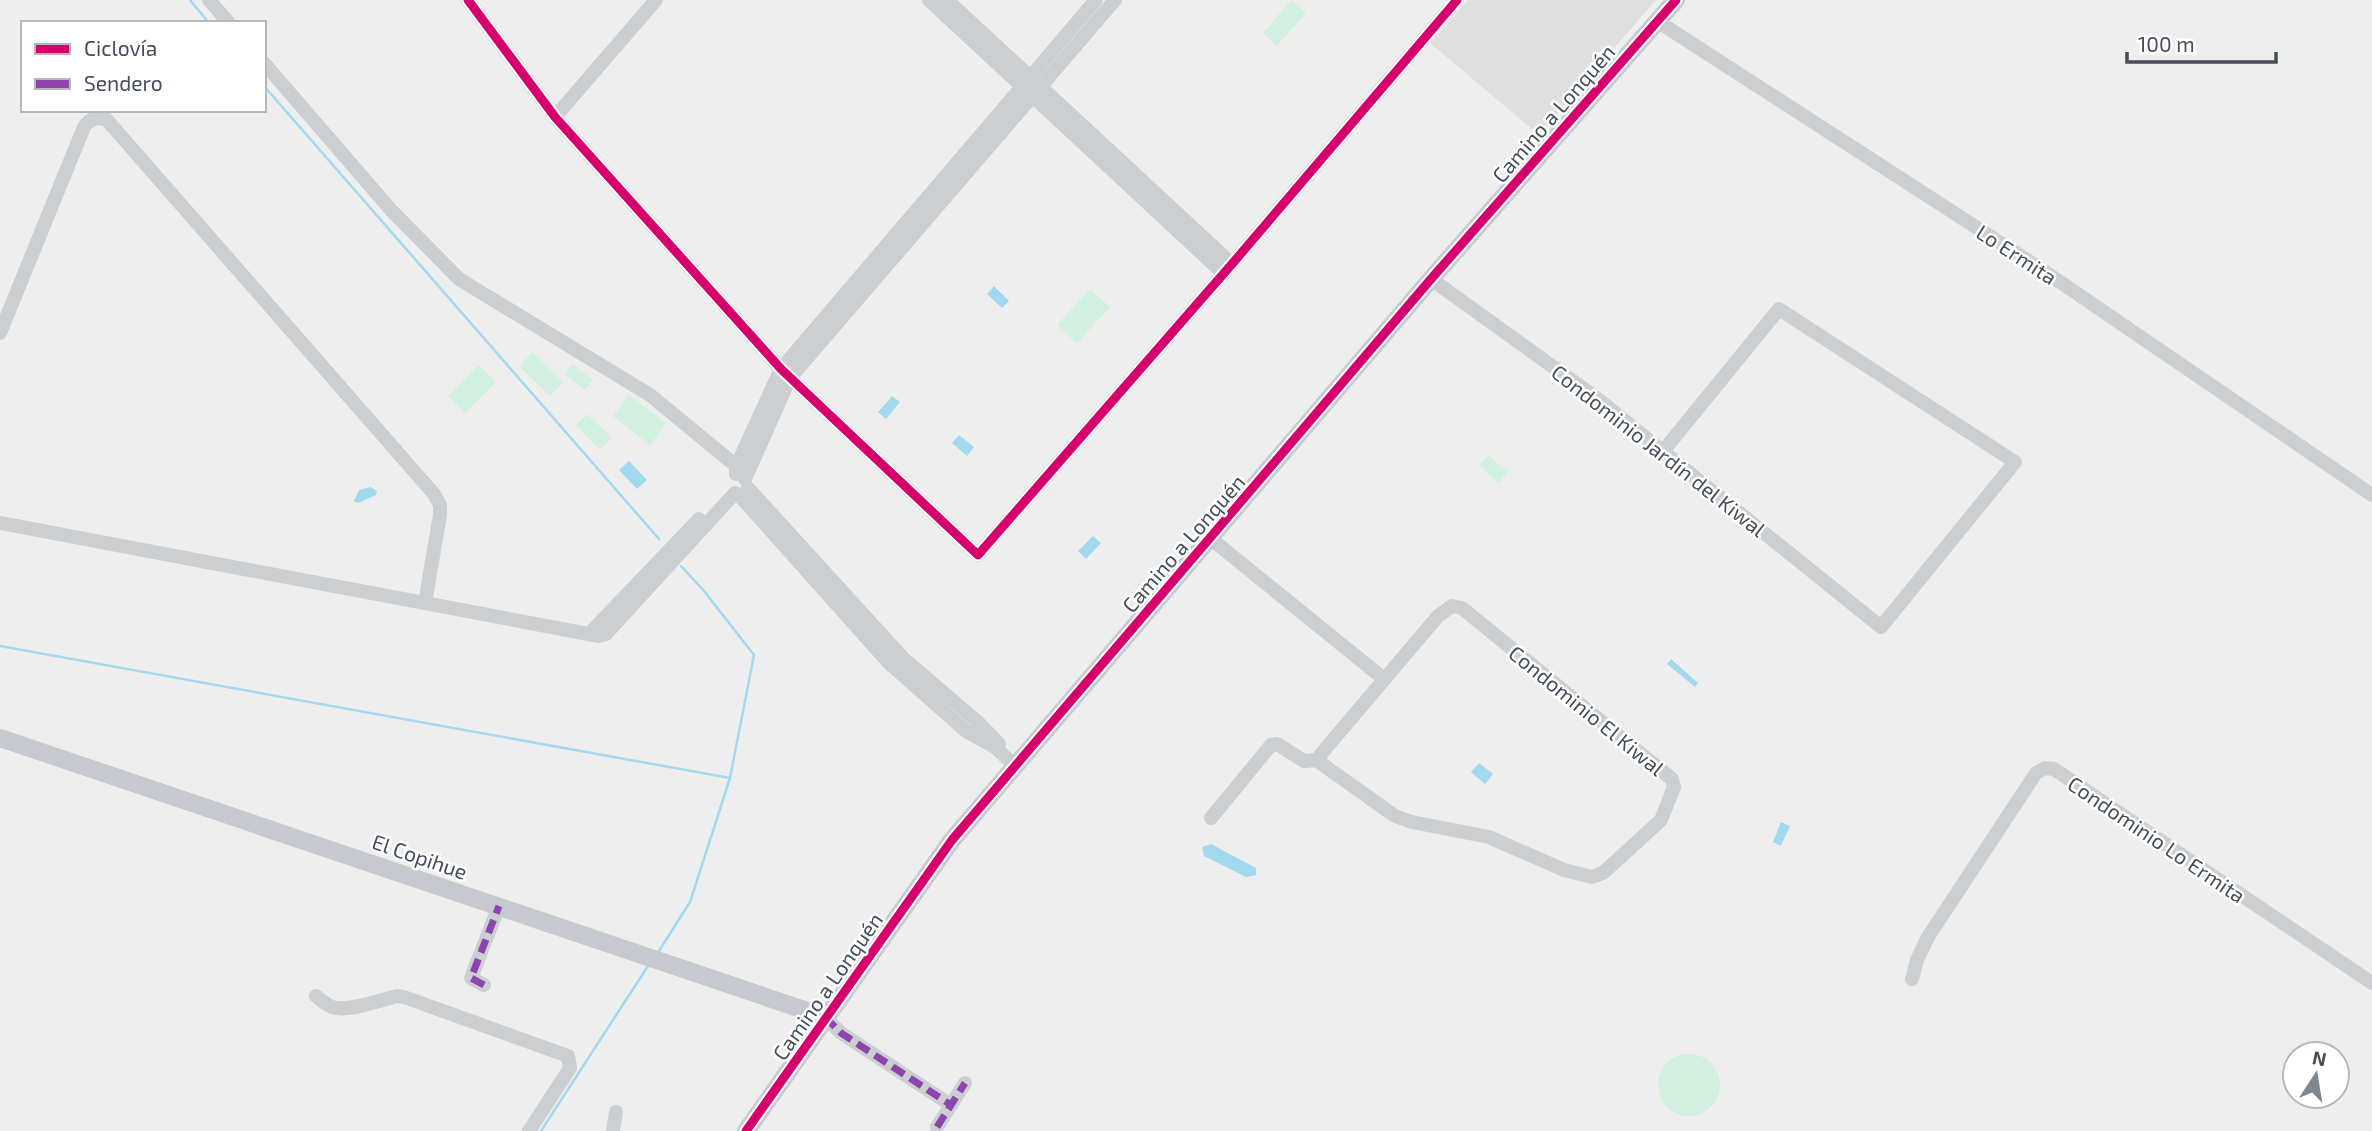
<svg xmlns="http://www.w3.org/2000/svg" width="2372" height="1131" viewBox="0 0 2372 1131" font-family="'Exo 2',sans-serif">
	<rect width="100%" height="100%" fill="#efeeee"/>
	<path fill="#e0dfe0" d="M 1468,0 L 1656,0 L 1539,135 L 1430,43 Z"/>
	<g fill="#d1f0df">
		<path d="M 1291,0 L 1306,13 L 1277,46 L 1263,33 Z"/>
		<path d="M 1090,289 L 1110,307 L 1077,343 L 1057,325 Z"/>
		<path d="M 533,352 L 563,382 L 550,396 L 519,366 Z"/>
		<path d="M 573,364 L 593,380 L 585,390 L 565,374 Z"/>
		<path d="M 479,365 L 496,382 L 465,413 L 448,396 Z"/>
		<path d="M 629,395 L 666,424 L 650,445 L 613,416 Z"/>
		<path d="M 587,414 L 612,438 L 600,450 L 576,425 Z"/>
		<path d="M 1488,455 L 1508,472 L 1499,483 L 1479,466 Z"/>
		<circle cx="1689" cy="1085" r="31"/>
	</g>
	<g fill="#a3d9ef">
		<path d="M 994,286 L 1009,301 L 1002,308 L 987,294 Z"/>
		<path d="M 892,396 L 900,402 L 886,419 L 878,412 Z"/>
		<path d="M 959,435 L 974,447 L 967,456 L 952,443 Z"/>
		<path d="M 629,461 L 647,480 L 637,489 L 619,470 Z"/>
		<path d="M 371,487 L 377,491 L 376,495 L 358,503 L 354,501 L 359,490 Z"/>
		<path d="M 1093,536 L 1101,543 L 1086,559 L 1078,551 Z"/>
		<path d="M 1671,659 L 1698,683 L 1695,687 L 1667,664 Z"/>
		<path d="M 1479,763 L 1493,774 L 1485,784 L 1471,772 Z"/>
		<path d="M 1781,822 L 1790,826 L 1781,846 L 1773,842 Z"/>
		<path d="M 1211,844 L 1256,868 L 1256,875 L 1246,877 L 1204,856 L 1202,847 Z"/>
	</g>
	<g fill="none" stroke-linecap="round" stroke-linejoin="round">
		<g stroke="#a3d9ef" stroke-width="2.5">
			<path d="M 190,0 L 209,23"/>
			<path d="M 264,86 L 659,539"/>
			<path d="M 0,646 L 730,778"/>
			<path d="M 659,951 L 690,902 L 730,778 L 754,655 L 704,591 L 681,566"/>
			<path d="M 541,1131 L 648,966"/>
		</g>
		<g stroke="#cccfd1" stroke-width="14">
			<path d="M 209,0 L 229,23"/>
			<path d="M 468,0 L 555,117 L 781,369 L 978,555 L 1232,264 L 1457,0"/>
			<path d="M 929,0 L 1224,274"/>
			<path d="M 947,0 L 1232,264"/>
			<path d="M 1657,21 L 2047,273 L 2372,495"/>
			<path d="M 264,63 L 391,210 L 459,279 L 650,395 L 746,474"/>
			<path d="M 555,117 L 656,0"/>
			<path d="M 1431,279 L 1599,400 L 1881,627 L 2015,462 L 1779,309 L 1664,450"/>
			<path d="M 0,333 L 84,127 C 90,118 98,116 107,120 L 434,494 L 440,505 L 440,515 L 425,603"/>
			<path d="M 736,474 L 736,467 L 781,369 L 1096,0"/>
			<path d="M 745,479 L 790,378 L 1115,0"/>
			<path d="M 748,488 L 903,658 L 979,723 L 999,744"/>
			<path d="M 738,494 L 889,663 L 966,731 L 995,747 L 1015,766"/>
			<path d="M 0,523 L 599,636 L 606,634 L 615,624 L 735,493"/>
			<path d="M 1210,538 L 1384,679"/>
			<path d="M 1452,606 L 1462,608 L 1672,779 L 1674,787 L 1661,820 L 1603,873 L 1592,877 L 1564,870 L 1489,837 L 1412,822 L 1395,816 L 1319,762 L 1321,754 L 1438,616 Z"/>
			<path d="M 589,634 L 699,519"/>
			<path d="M 1211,818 L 1271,745 L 1277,744 L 1304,761 L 1319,760"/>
			<path d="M 1912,979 L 1917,960 L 1928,937 L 2036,773 L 2045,768 L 2054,769 L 2372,983"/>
			<path d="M 484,985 L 471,978 L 499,906"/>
			<path d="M 316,996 C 320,999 325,1004 330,1006 C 344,1014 381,1000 397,996 L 404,997 L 568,1056 L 570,1068 L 529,1131"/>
			<path d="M 825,1017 L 841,1033 L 951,1105"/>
			<path d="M 937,1127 L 965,1083"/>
			<path d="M 613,1131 L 616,1112"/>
		</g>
		<g stroke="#c6c9cf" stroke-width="18">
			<path d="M 0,738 L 825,1017"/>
			<path d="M 746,1131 L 952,840 L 1431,279 L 1676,0"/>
		</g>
		<g stroke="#8e44ad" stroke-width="7" stroke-dasharray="14 7" stroke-linecap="butt">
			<path d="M 484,985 L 471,978 L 499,906"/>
			<path d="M 825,1017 L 841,1033 L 951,1105"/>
			<path d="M 937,1127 L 965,1083"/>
		</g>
		<defs>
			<g id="cycleway">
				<path d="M 468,0 L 555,117 L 781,369 L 978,555 L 1232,264 L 1457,0"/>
				<path d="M 746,1131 L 952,840 L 1431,279 L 1676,0"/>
			</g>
		</defs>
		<use href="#cycleway" stroke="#fff" stroke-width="13"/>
		<use href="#cycleway" stroke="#d6006c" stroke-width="9"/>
	</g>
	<g text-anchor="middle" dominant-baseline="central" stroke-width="5" stroke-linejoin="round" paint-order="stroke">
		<g font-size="21" fill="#444e5b" stroke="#fff">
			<text transform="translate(1553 113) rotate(-49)">Camino a Lonquén</text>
			<text transform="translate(2017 254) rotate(33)">Lo Ermita</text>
			<text transform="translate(1659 450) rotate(38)">Condominio Jardín del Kiwal</text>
			<text transform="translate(1183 543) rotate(-49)">Camino a Lonquén</text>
			<text transform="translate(1587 710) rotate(39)">Condominio El Kiwal</text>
			<text transform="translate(2157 839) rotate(34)">Condominio Lo Ermita</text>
			<text transform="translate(420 856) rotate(19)">El Copihue</text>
			<text transform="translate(827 986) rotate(-55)">Camino a Lonquén</text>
		</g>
	</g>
	<rect x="21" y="21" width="245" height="91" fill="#ffffff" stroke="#b4b8bd" stroke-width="2"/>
	<rect x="35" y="44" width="35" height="10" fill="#d6006c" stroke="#b4b8bd" stroke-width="2"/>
	<text x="84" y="56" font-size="21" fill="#444e5b">Ciclovía</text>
	<rect x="35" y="79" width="35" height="10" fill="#8e44ad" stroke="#b4b8bd" stroke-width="2"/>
	<text x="84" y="91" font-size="21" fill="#444e5b">Sendero</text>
	<g transform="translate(2316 1075) rotate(12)"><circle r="33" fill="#ffffff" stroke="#b4b8bd" stroke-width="2"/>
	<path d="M0-5L12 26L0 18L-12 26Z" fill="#80868e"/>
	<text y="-10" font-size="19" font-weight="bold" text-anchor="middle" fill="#444e5b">N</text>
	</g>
	<path d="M2127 52v10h149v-10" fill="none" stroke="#444e5b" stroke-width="3.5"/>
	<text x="2138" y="52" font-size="21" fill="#444e5b" stroke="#ffffff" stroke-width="5" paint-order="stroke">100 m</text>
</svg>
